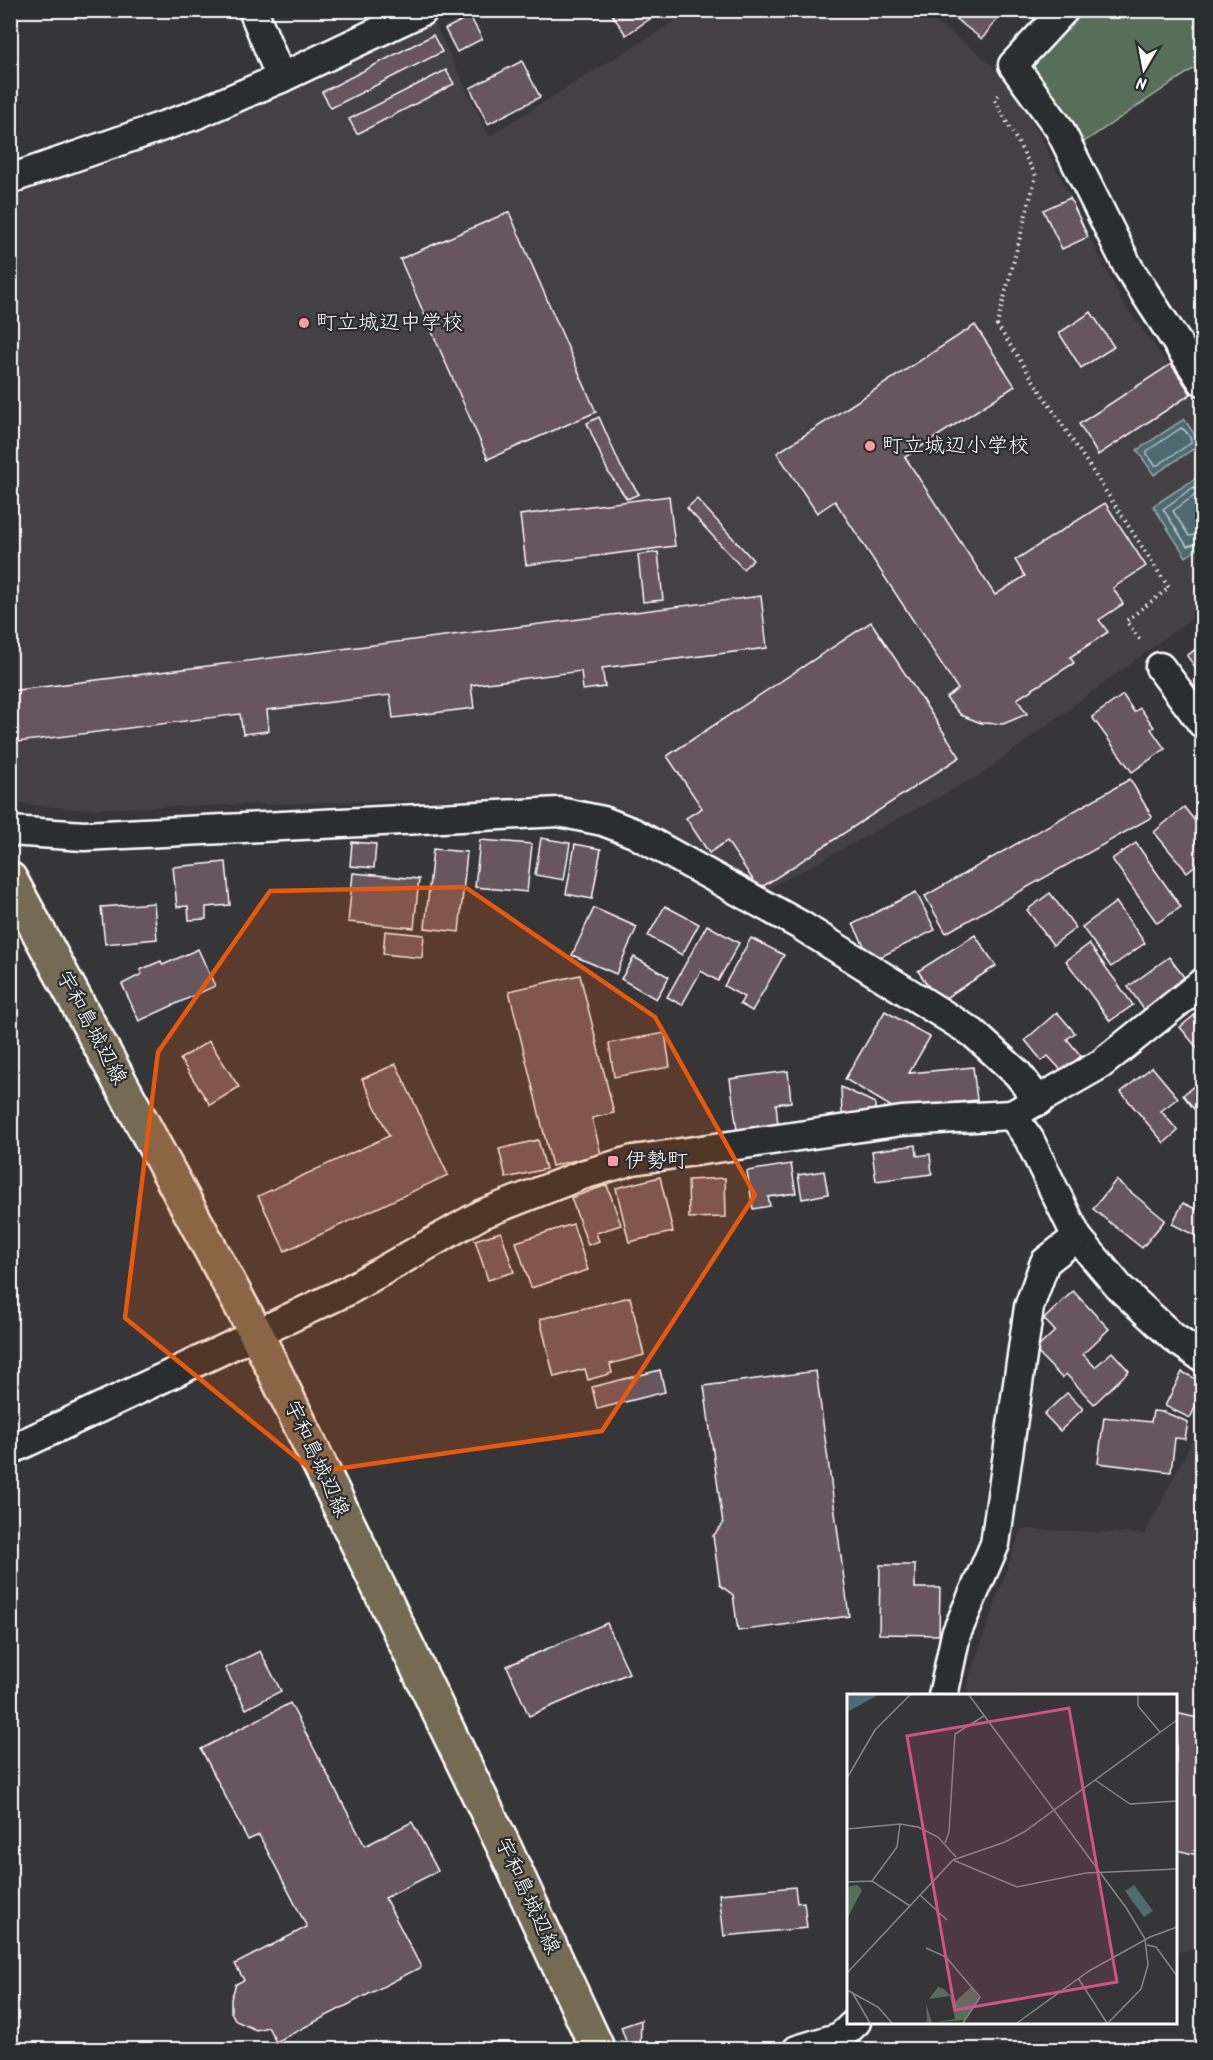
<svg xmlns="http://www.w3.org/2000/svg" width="1213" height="2060" viewBox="0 0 1213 2060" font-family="Kalam,'Klee One',sans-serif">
	<rect width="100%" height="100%" fill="#363538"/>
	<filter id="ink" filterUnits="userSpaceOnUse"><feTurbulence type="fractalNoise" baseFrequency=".0167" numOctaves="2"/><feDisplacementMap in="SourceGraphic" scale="12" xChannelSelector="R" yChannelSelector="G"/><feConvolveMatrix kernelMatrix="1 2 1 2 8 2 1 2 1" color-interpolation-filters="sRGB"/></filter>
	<g filter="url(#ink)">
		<g fill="#453f44">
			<path d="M 691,11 L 920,11 L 978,53 L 1017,89 L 1122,302 L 1202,409 L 1202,611 L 980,775 L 764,891 L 632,813 L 591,802 L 545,797 L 76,809 L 11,803 L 11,192 L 281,94 L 433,20 L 489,136 Z"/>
			<path d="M 1202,1421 L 1202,1948 L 1176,1952 L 1176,1696 L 966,1696 L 969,1678 L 1021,1529 L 1145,1534 Z"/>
		</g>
		<path fill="#576e5a" stroke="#abb6ac" stroke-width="1.5" d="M 1074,11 L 1202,11 L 1202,76 L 1196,67 L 1072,150 L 1025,63 Z"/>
		<g fill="#4d6b71" stroke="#94a6aa" stroke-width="1.5">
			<path d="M 1184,419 L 1201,444 L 1154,475 L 1137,450 Z"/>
			<path d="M 1202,474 L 1202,546 L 1186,557 L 1153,506 Z"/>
		</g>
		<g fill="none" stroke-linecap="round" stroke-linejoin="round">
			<g stroke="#b8c4c6" stroke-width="1.5">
				<path d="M 1181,428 C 1186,430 1192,439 1191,443 L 1158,465 L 1155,465 L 1147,454 L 1147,451 Z"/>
				<path d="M 1202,481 L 1163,509 L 1187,546 L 1202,542"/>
				<path d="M 1202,490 L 1173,511 L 1189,536 L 1202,534"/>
			</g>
		</g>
		<g fill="#67565f" stroke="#fff" stroke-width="1.5">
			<path d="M 609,10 L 663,10 L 626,35 Z"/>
			<path d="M 944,10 L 1004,10 L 982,39 Z"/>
			<path d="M 470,16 L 482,39 L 457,52 L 445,29 Z"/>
			<path d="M 433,35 L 442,52 L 331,108 L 322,92 Z"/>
			<path d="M 522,61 L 540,97 L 488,124 L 470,88 Z"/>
			<path d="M 446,70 L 454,84 L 357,134 L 349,119 Z"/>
			<path d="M 1070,198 L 1088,237 L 1062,249 L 1043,210 Z"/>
			<path d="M 509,212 L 596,412 L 488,459 L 400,259 Z"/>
			<path d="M 1091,312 L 1114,347 L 1081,368 L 1059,333 Z"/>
			<path d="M 975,325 L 1015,386 L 905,457 L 995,595 L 1025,576 L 1015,560 L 1105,503 L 1146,566 L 1113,588 L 1123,604 L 1099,620 L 1108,632 L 1070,657 L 1074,663 L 1017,699 L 1027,714 L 1003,724 L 981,723 L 961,715 L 946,698 L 958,689 L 835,501 L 817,513 L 777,453 Z"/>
			<path d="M 1171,364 L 1191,394 L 1098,455 L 1079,424 Z"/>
			<path d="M 599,417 L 621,467 L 639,494 L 627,499 L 608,472 L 587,423 Z"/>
			<path d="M 669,496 L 675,546 L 526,565 L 520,515 Z"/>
			<path d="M 697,499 L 753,560 L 743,569 L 687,508 Z"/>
			<path d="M 658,552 L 663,600 L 643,602 L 638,555 Z"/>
			<path d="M 761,596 L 767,648 L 602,668 L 605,687 L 583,690 L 581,671 L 471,685 L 474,708 L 393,718 L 390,695 L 267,710 L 269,731 L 243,734 L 240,714 L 10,743 L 10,691 Z"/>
			<path d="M 871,622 L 960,757 L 759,889 L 727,841 L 709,853 L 686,818 L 702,808 L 667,756 Z"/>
			<path d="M 1202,644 L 1202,676 L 1187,656 Z"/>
			<path d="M 1123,695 L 1134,712 L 1140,708 L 1154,727 L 1151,729 L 1165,749 L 1132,772 L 1092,717 Z"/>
			<path d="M 1130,779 L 1152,817 L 946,933 L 925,896 Z"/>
			<path d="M 1184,807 L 1202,830 L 1202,860 L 1187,872 L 1154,832 Z"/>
			<path d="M 541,838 L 570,843 L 564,880 L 535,875 Z"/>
			<path d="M 480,840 L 532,844 L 527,892 L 475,887 Z"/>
			<path d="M 352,842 L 376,844 L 374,868 L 350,866 Z"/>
			<path d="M 1136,843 L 1181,907 L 1157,923 L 1112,859 Z"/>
			<path d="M 575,844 L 601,849 L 592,899 L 566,894 Z"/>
			<path d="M 433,849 L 467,852 L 459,932 L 425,928 Z"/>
			<path d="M 226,862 L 230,905 L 206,907 L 206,919 L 189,920 L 188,906 L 177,907 L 173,867 Z"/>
			<path d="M 353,873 L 419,879 L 414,928 L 348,922 Z"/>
			<path d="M 916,892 L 935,930 L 872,961 L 853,924 Z"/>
			<path d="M 1050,893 L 1076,928 L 1053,945 L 1027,910 Z"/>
			<path d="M 1116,902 L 1145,943 L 1111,967 L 1082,927 Z"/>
			<path d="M 154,903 L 157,939 L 105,944 L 101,907 Z"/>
			<path d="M 665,906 L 699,924 L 682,955 L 648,936 Z"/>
			<path d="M 594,908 L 637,927 L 616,974 L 572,955 Z"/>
			<path d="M 707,925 L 739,943 L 718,981 L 701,971 L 682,1005 L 667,997 Z"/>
			<path d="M 385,931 L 424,935 L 422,958 L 383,954 Z"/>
			<path d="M 975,935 L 996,966 L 939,1002 L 918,971 Z"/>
			<path d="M 751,938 L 784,955 L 752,1011 L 740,1004 L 744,997 L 724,986 Z"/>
			<path d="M 1089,944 L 1133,1005 L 1110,1021 L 1066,961 Z"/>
			<path d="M 198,949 L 215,986 L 139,1021 L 122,984 L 142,974 L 140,970 L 161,961 L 163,965 Z"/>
			<path d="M 634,957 L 669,977 L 656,999 L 621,979 Z"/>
			<path d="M 1169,957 L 1187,981 L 1145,1011 L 1128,987 Z"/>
			<path d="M 580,975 L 614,1113 L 592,1118 L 601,1154 L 552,1166 L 509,991 Z"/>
			<path d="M 1202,1009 L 1202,1054 L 1180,1027 Z"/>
			<path d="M 885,1011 L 930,1037 L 909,1073 L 973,1067 L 977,1100 L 895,1109 L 845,1079 Z"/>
			<path d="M 1057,1012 L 1075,1033 L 1067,1039 L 1081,1056 L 1062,1071 L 1048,1056 L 1042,1061 L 1025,1040 Z"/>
			<path d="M 665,1033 L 670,1067 L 614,1077 L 609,1043 Z"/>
			<path d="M 209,1041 L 239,1087 L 210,1105 L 180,1059 Z"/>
			<path d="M 396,1064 L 448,1175 L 285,1251 L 258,1196 L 389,1136 L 362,1079 Z"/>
			<path d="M 1152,1067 L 1178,1098 L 1161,1111 L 1178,1131 L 1164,1143 L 1121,1092 Z"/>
			<path d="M 788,1071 L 791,1102 L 776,1104 L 778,1125 L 737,1130 L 730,1079 Z"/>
			<path d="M 1202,1079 L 1202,1119 L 1183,1095 Z"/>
			<path d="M 841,1087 L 875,1103 L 875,1114 L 842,1115 Z"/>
			<path d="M 538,1140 L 546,1169 L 506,1178 L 499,1149 Z"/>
			<path d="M 916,1145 L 917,1156 L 930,1154 L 932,1174 L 876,1181 L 872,1151 Z"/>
			<path d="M 791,1164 L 796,1193 L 768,1197 L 770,1206 L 753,1209 L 747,1171 Z"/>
			<path d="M 824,1171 L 828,1194 L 802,1199 L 798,1175 Z"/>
			<path d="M 660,1177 L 673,1232 L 629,1242 L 616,1188 Z"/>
			<path d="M 725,1178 L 726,1217 L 689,1218 L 688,1180 Z"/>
			<path d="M 1116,1180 L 1165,1220 L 1142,1248 L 1093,1209 Z"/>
			<path d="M 607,1185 L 621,1225 L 596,1233 L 599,1241 L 588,1245 L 571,1198 Z"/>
			<path d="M 1183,1203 L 1202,1212 L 1202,1239 L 1172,1224 Z"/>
			<path d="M 573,1224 L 588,1270 L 531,1288 L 516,1242 Z"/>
			<path d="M 501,1232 L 514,1272 L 488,1280 L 475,1240 Z"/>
			<path d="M 1073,1291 L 1109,1329 L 1083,1354 L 1095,1367 L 1112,1352 L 1129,1371 L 1094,1404 L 1066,1374 L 1062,1378 L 1035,1350 L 1055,1331 L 1044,1319 Z"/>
			<path d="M 630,1297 L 644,1355 L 610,1364 L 612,1373 L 588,1380 L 585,1369 L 554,1377 L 540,1319 Z"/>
			<path d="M 660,1370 L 665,1392 L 597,1409 L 592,1387 Z"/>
			<path d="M 816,1371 L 849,1616 L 738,1631 L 733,1595 L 720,1585 L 713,1536 L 723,1524 L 704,1386 Z"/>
			<path d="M 1182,1372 L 1202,1382 L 1202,1393 L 1190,1418 L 1165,1406 Z"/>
			<path d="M 1067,1393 L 1083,1409 L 1060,1431 L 1044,1414 Z"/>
			<path d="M 1153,1411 L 1164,1412 L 1188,1422 L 1185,1439 L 1175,1438 L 1171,1472 L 1098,1463 L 1104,1417 L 1151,1422 Z"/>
			<path d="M 880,1565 L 915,1565 L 915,1588 L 940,1588 L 939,1635 L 879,1634 Z"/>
			<path d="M 607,1623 L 629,1673 L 529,1716 L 507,1666 Z"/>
			<path d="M 260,1651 L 281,1691 L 246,1709 L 225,1668 Z"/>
			<path d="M 290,1703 L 365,1846 L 412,1822 L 438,1871 L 385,1898 L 421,1967 L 276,2042 L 268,2027 L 256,2030 L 236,2021 L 231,2012 L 231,1999 L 236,1984 L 244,1980 L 235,1964 L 307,1927 L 259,1835 L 248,1840 L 201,1749 Z"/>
			<path d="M 1176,1713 L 1202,1719 L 1202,1856 L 1176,1850 Z"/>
			<path d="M 795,1887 L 797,1903 L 804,1902 L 807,1928 L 724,1936 L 719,1894 Z"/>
			<path d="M 641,2020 L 640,2050 L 629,2050 L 621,2027 Z"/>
		</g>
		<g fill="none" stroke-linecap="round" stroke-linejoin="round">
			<defs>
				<g id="minor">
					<path d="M 253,10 L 281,78"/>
					<path d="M 1064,10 L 1013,65 L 1059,128 L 1128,267 L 1202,381"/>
					<path d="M 10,179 L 192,116 L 281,78 L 424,10"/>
					<path d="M 1160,667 L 1202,723"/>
					<path d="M 10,831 L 84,836 L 559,812 L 603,821 L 634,833 L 800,925 L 973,1033 L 1018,1074 L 1039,1101"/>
					<path d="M 1012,1115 L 1029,1139 L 1077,1237 L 1119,1287 L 1174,1338 L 1202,1357"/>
					<path d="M 10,1450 L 347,1291 L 482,1214 L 582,1175 L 633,1160 L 902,1121 L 1012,1115 L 1101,1064 L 1202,983"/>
					<path d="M 943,1696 L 956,1634 L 995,1544 L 1029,1307 L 1045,1262 L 1077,1237"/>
					<path d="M 797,2050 L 840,2037 L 856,2022"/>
				</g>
				<path id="primary" d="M 10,879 L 257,1335 L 505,1849 L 598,2050"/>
			</defs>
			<use href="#minor" stroke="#fff" stroke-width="33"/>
			<use href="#primary" stroke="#fff" stroke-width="38"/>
			<path stroke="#fff" stroke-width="4" stroke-dasharray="1.5 4.5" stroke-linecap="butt" d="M 998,95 L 995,100 L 1036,176 L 997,325 L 1169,588 L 1126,621 L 1142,642"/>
			<use href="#minor" stroke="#2a2d2e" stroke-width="28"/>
			<use href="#primary" stroke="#756b52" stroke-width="33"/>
		</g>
	</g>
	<path fill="#e8590c" fill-opacity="0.2" stroke="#e8590c" stroke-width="4.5" stroke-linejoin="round" d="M 465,887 L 655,1017 L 755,1195 L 602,1431 L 314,1472 L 125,1318 L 158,1052 L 270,891 Z"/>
	<g fill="#ff9aa2" stroke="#2a2d2e" stroke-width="2">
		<circle cx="304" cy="323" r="6"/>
		<circle cx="870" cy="446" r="6"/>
		<rect x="607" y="1155" width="12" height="12" rx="3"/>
	</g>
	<g text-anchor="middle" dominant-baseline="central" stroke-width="4.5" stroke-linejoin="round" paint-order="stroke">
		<g font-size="21" fill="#fff" stroke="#2a2d2e" text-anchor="start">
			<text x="316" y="323">町立城辺中学校</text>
			<text x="882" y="446">町立城辺小学校</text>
			<text x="625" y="1161">伊勢町</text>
		</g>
		<g font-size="21" fill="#fff" stroke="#2a2d2e">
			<text transform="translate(91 1028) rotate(62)">宇和島城辺線</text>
			<text transform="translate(316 1459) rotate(65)">宇和島城辺線</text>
			<text transform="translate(527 1896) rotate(65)">宇和島城辺線</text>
		</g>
	</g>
	<g transform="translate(847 1694)">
		<rect width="330" height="330" fill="#363538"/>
		<path d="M 10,191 L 15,196 L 0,225 L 0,193 ZM 91,293 L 97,295 L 109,307 L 124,293 L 132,304 L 117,326 L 80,329 L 79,309 L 85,329 L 108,325 L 103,302 L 82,305 Z" fill="#576e5a"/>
		<path d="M 0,1 L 31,1 L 0,18 ZM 287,191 L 306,217 L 297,223 L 278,197 Z" fill="#4d6b71"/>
		<path fill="none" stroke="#868688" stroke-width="1.5" d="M 122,1 L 280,215 L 298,245 L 301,271 L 294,295 L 261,329M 291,1 L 291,12 L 313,38M 0,84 L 28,36 L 63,1M 248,86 L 283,110 L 330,107M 0,135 L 53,130 L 71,133 L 91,143 L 109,163M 98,149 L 102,138 L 108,40 L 137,22M 106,166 L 170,193 L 239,179 L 330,175M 25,187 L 50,153 L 53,130M 0,188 L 25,187 L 63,212M 73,201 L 100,226M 300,251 L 309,253 L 330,282M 79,254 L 99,263 L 133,303 L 116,329M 0,279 L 106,166 L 158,148 L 177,138 L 330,26M 231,284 L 260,329M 0,296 L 31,313 L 45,329M 5,298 L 23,329M 170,329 L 242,277 L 303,243 L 330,233"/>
		<path fill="#d15284" fill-opacity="0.15" stroke="#d15284" stroke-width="3" d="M 222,14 L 270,288 L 108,316 L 60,42 Z"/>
		<rect width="330" height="330" fill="none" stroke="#fff" stroke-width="3"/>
	</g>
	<rect width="1213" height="2060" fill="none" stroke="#2a2d2e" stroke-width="36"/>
	<rect x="18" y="18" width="1177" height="2024" fill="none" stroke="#fff" stroke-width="2" filter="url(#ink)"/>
	<g transform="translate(1144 69) rotate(190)" stroke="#2a2d2e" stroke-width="4.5" paint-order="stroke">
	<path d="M0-4.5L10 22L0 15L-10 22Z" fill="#ffffff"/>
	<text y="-9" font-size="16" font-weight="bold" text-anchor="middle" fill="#ffffff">N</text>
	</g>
</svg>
